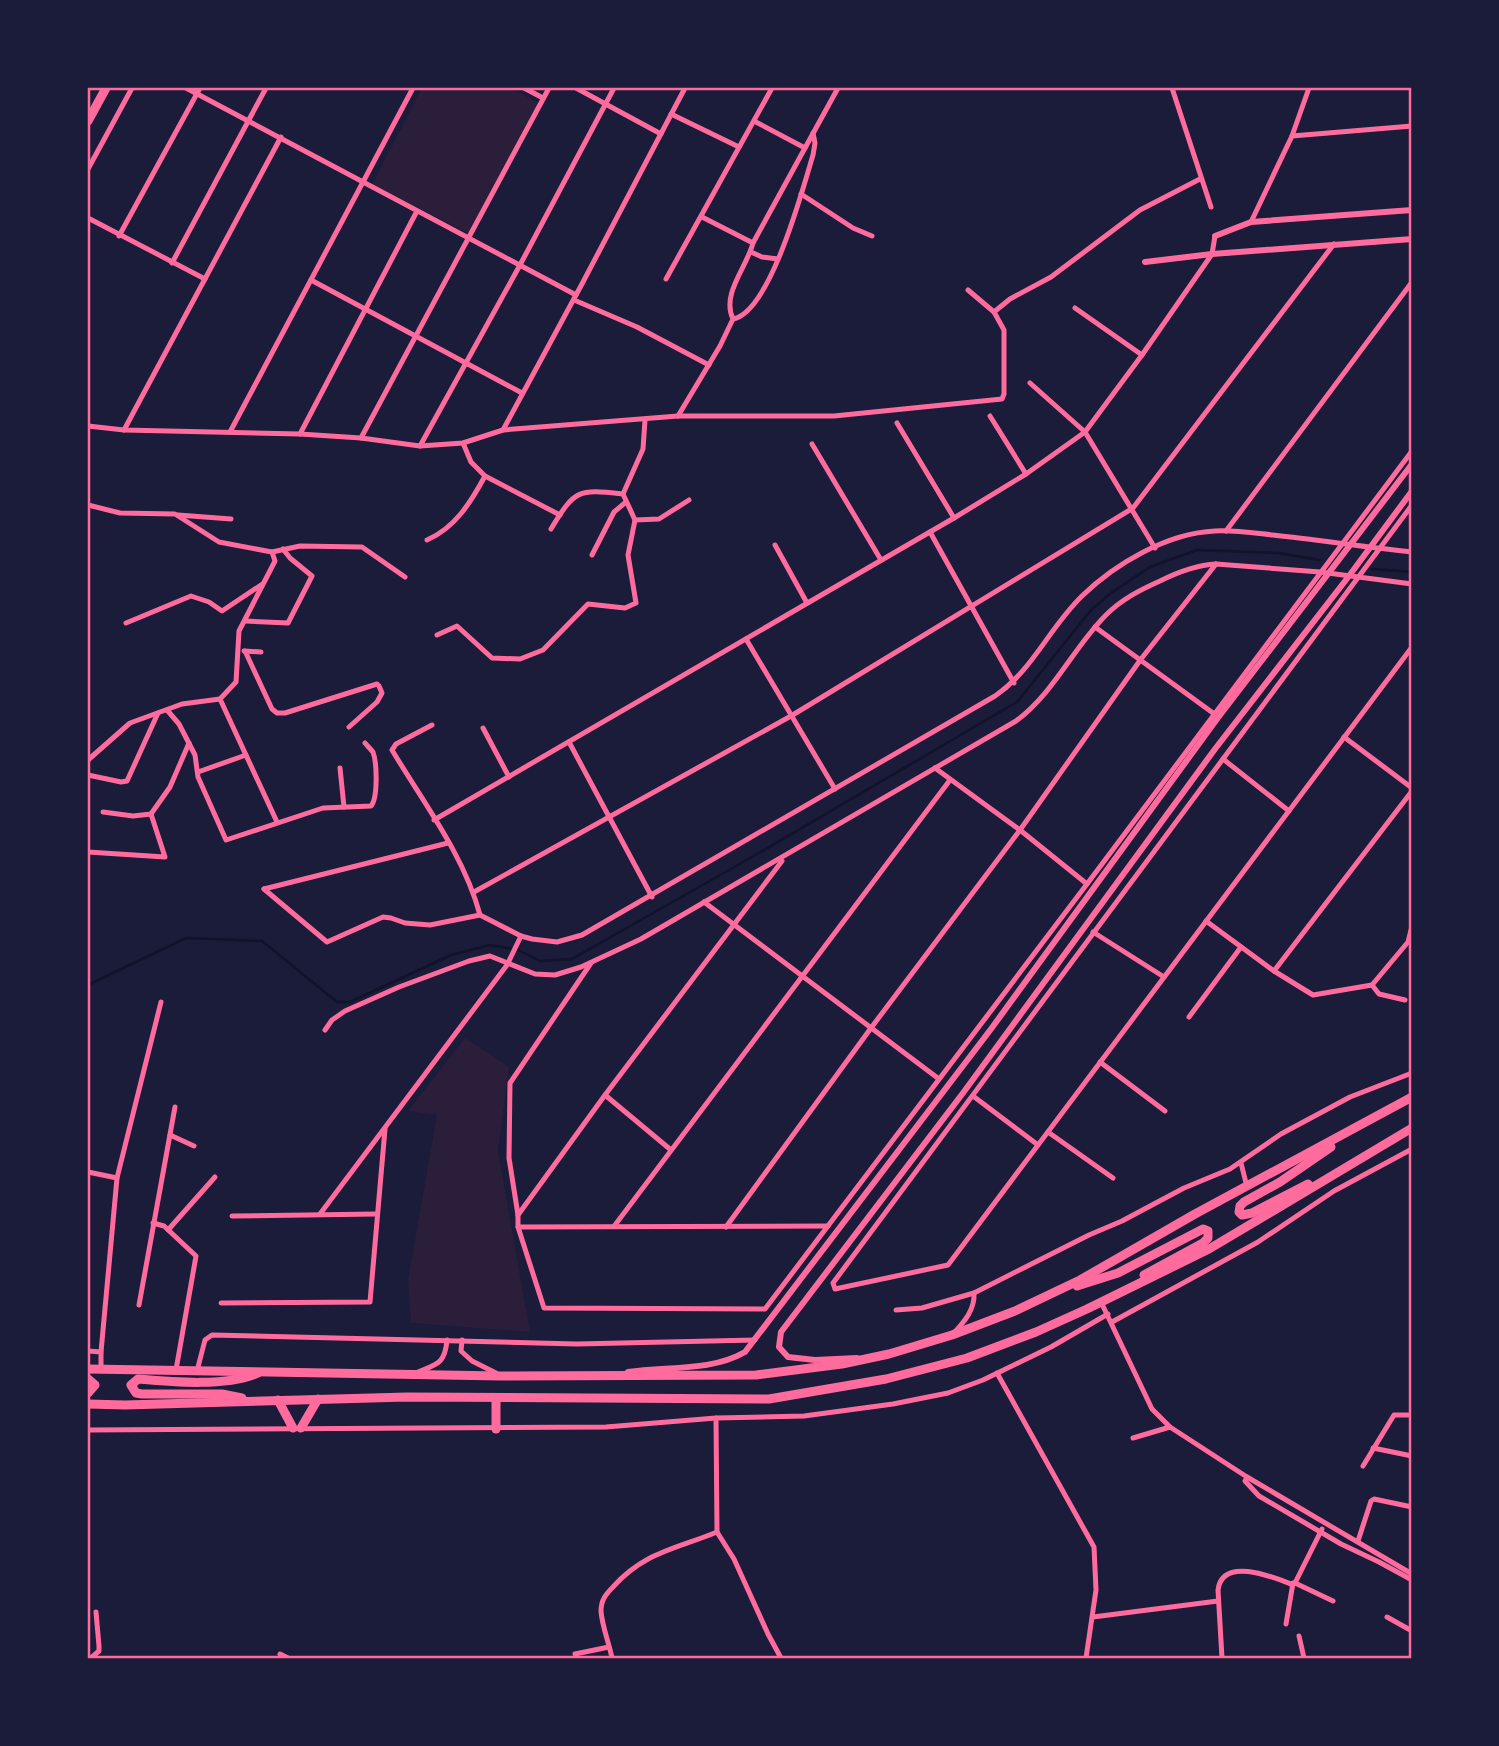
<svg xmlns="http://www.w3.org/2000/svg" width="1499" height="1746" viewBox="0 0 1499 1746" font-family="'PT Sans',sans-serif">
	<rect width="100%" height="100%" fill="#1b1b3a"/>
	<g fill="#2a1e3b">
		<path d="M 422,88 L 509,88 L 540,103 L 472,235 L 372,185 Z"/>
		<path d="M 465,1038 L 509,1067 L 498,1151 L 530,1332 L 411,1323 L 408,1280 L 437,1115 L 408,1111 Z"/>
	</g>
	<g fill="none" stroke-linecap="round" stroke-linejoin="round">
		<g stroke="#12122b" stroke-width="2.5">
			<path d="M 1372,569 L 1412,572"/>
			<path d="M 88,985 L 186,938 L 262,941 L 337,1002 L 350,1002 L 451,955 L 490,945 L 518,950 L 540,961 L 572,959 L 759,853 L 1017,702 L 1091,610 L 1111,593 L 1150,567 L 1197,550 L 1278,553 L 1320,560"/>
		</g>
		<g stroke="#ff6b9d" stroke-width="5">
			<path d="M 186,88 L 576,295"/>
			<path d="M 524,88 L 543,98"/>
			<path d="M 576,88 L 661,134"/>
			<path d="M 1172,88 L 1211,207"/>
			<path d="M 671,114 L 739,147"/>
			<path d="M 1292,136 L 1412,126"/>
			<path d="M 805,148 L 838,88"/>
			<path d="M 88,169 L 132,88"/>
			<path d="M 801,194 L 853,228 L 872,236"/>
			<path d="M 702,217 L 753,243 L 805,148 L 754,121"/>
			<path d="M 88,218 L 205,279"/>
			<path d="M 1251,222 L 1292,136 L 1309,88"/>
			<path d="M 119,236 L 200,88"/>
			<path d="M 753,243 C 747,267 721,294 733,319 C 770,313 803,188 813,155 L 815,143 L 813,133"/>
			<path d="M 751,252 L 762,257 L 778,259"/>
			<path d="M 172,263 L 266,88"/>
			<path d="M 666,279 L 772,88"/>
			<path d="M 311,280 L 522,393"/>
			<path d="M 574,300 L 637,327 L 709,365"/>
			<path d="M 1075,308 L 1142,355"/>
			<path d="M 994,312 L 1010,299 L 1051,277 L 1140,210 L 1200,179"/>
			<path d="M 1030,383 L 1085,432 L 1155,548"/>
			<path d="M 678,416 L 720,346 L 733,319"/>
			<path d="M 990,416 L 1026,474"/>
			<path d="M 897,423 L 954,518"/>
			<path d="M 88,426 L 124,430 L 300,434 L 361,438 L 420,446 L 463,443 L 503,430 L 678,416 L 834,416 L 1002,399 L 1004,394 L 1004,330 L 994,312 L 968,290"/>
			<path d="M 124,430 L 281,137"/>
			<path d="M 503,430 L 583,282 L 685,88"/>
			<path d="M 230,432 L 413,88"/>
			<path d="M 300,434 L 417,211"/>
			<path d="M 361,438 L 549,88"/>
			<path d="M 463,443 L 471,462 L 485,476 L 560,515"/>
			<path d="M 812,444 L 881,560"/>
			<path d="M 420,446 L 520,265 L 614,88"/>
			<path d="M 88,505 L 120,513 L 175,514 L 219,542 L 272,552 L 275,561 L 239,631 L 236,682 L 220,699 L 277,822"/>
			<path d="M 1412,505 L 833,1283 L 835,1289 L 948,1265 L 1412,647"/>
			<path d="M 178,515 L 231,519"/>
			<path d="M 635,520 L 659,519 L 689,500"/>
			<path d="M 551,529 C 575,489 578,489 623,494"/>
			<path d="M 1226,531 L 1412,282"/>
			<path d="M 930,532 L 1014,683"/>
			<path d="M 427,540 C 455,528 471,502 485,476"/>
			<path d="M 775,545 L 807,603"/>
			<path d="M 272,552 L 300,546 L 362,547 L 405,577"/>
			<path d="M 592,555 L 614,512 L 626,502"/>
			<path d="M 245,621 L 288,623 L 312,576 L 290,558 L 283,549"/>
			<path d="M 126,623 L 191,596 L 209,602 L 222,611 L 261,585"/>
			<path d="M 1095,627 L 1213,713"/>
			<path d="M 437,635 L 457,626 L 492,658 L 520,659 L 543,650 L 588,604 L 625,608 L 636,603 L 628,555 L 635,520 L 623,494 L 643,449 L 645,420"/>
			<path d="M 746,639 L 835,789"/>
			<path d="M 244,651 L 261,652"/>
			<path d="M 245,651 L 272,709 L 277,713 L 285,713 L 377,684 L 379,686 L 382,693 L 377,702 L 349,727"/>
			<path d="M 167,710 L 179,724 L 195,755 L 198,777 L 226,840 L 323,808 L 371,806 C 378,798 377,763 373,752 C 372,751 366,744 365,743"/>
			<path d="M 432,725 L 396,744 L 392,750 C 423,802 464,855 480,915"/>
			<path d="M 483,728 L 509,777"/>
			<path d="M 1344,737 L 1412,788"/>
			<path d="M 569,742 L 652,897"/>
			<path d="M 1223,759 L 1289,811"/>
			<path d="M 88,760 L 130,723 L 182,704 L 220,699"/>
			<path d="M 340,768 L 344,807"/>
			<path d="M 935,768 L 1020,830 L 1087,884"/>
			<path d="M 198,772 L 246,755"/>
			<path d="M 88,775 L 121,782 L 127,781 L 158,713"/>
			<path d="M 103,812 L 133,816 L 151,814 L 170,787 L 189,743"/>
			<path d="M 434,820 L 954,518 L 1026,474 L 1085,432 L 1142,355 L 1212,254 L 1215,236"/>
			<path d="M 88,852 L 165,857 L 151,814"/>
			<path d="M 264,889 L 327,942 L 383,917 L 391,918 L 405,923 L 430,925 L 480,915 L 521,936 L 532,939 L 557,942 L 582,935 L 995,696 C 1033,670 1049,628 1082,596 C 1115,564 1167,533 1215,531 C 1234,530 1254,533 1273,535 C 1319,540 1365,547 1412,552"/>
			<path d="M 264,889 L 448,843"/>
			<path d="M 474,892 L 791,716 L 1133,508 L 1334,244"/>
			<path d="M 704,902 L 939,1079"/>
			<path d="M 1206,921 L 1274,971 L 1313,995 L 1372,985 L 1408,942 L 1412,926"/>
			<path d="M 1093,932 L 1164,977"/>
			<path d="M 591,963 L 510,1083 L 509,1158 L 518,1215 L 518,1227 L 544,1308 L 765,1309 L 1087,884 L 1412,451"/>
			<path d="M 1274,971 L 1412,791"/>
			<path d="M 1372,985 L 1379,994 L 1405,1000"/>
			<path d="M 1189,1017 L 1241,947"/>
			<path d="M 325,1030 L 332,1020 L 345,1011 L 399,987 L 469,961 L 490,956 L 535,974 L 555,975 L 581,967 L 641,939 L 1016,721 C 1054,693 1073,648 1106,615 C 1122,599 1140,590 1160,581 C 1178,572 1196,565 1216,564 L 1320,572 L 1412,584"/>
			<path d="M 1100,1062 L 1165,1111"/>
			<path d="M 605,1095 L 671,1150"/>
			<path d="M 973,1096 L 1038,1145"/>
			<path d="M 1048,1132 L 1113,1178"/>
			<path d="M 170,1135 L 194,1146"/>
			<path d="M 1241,1163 L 1247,1187"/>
			<path d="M 88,1172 L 117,1178"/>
			<path d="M 320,1214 L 507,965 L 521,936"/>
			<path d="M 518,1215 L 605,1095 L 782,861"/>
			<path d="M 232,1216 L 376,1214"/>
			<path d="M 153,1223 L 164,1226 L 196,1256 L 176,1370"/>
			<path d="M 615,1225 L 950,780"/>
			<path d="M 518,1227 L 828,1226"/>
			<path d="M 726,1227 L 871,1028 L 1020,830 L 1141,659 L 1216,564"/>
			<path d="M 168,1230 L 215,1177"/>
			<path d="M 1101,1302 L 1152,1409 L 1170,1427 L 1247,1477 L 1412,1574"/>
			<path d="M 221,1303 L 370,1302 L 385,1129"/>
			<path d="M 139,1305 L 175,1107"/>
			<path d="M 896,1310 L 922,1308 L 974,1293 L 1089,1235 L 1122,1221 L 1184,1188 L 1230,1169 L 1281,1134 L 1350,1097 L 1412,1073"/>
			<path d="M 1112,1322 L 1258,1242 L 1334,1191 L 1412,1149"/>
			<path d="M 954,1333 C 965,1321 975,1309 974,1293"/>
			<path d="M 462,1340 L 461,1351 L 472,1361 L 496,1373"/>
			<path d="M 88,1351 L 101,1352 L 101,1369"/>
			<path d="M 101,1352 L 117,1178 L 161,1002"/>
			<path d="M 197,1371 L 205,1340 L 212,1335 L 577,1344 L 755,1340"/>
			<path d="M 418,1372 C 438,1364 445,1363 447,1340"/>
			<path d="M 997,1373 L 1094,1547 L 1096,1590 L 1086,1658"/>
			<path d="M 716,1418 L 717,1532 L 734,1559 L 768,1634 L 781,1658"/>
			<path d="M 88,1430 L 606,1427 L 716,1418 L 804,1416 L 893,1404 L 948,1393 L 983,1380 L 1051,1347 L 1108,1314"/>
			<path d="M 1133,1438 L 1170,1427"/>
			<path d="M 1373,1448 L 1412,1456"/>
			<path d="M 1363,1466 L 1394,1415 L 1412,1415"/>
			<path d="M 1247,1477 L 1245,1481 L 1259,1496 L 1341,1544 L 1379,1562 L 1412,1580"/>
			<path d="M 1358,1541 L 1371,1501 L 1374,1499 L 1412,1507"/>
			<path d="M 1295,1583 L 1322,1529"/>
			<path d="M 1093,1617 L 1218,1601"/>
			<path d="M 1387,1617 L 1412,1631"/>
			<path d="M 1286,1624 L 1293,1583"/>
			<path d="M 1299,1636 L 1304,1658"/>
			<path d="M 280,1654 L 288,1658"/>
			<path d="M 575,1654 L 609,1647"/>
			<path d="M 91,1658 L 99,1651 L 99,1646 L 96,1612"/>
			<path d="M 612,1658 C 609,1643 602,1626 601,1611 C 601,1600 606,1594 613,1587 C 644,1552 676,1549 717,1532"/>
			<path d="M 1222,1658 L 1218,1590 C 1222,1556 1273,1577 1291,1584 L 1295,1583 L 1333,1601"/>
			<path d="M 1411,1658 L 1412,1657"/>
		</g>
		<g stroke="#ff6b9d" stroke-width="6">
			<path d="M 1215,236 L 1251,222 L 1412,210"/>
			<path d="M 1145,262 L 1212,254 L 1412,239"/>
			<path d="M 857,1358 L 815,1360 L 788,1357 L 779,1347 L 781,1332 L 963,1093 L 1215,749 L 1349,576 L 1412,491"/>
			<path d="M 628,1372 C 667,1366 710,1372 745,1352 L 991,1029 L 1217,719 L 1412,464"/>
		</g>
		<g stroke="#ff6b9d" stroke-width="9">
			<path d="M 88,121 L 106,88"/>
			<path d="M 1308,1184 L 1252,1213 L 1242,1215 L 1239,1212 L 1240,1206 L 1244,1202 L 1280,1182 L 1331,1147"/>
			<path d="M 1077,1286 L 1118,1273 L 1203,1229 L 1208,1231 L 1208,1238 L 1203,1243 L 1144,1275"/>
			<path d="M 88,1369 L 501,1376 L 756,1375 L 842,1364 L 889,1354 L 952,1335 L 1015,1311 L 1080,1280 L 1195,1214 L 1412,1097"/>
			<path d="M 88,1379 L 95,1385 L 88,1393"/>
			<path d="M 242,1398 L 222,1394 L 142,1394 L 136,1393 L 131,1385 L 138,1379 C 172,1382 228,1387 258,1373"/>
			<path d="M 278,1400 L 293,1428"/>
			<path d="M 88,1404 L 125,1405 L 407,1397 L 769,1399 L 886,1379 L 967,1358 L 1036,1332 L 1087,1309 L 1209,1249 L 1412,1128"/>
			<path d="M 301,1428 L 318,1399"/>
			<path d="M 496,1429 L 496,1398"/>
		</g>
	</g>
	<rect width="1499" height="1746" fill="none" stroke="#1b1b3a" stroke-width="178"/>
	<rect x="89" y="89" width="1321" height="1568" fill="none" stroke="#ff6b9d" stroke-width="2.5"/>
</svg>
